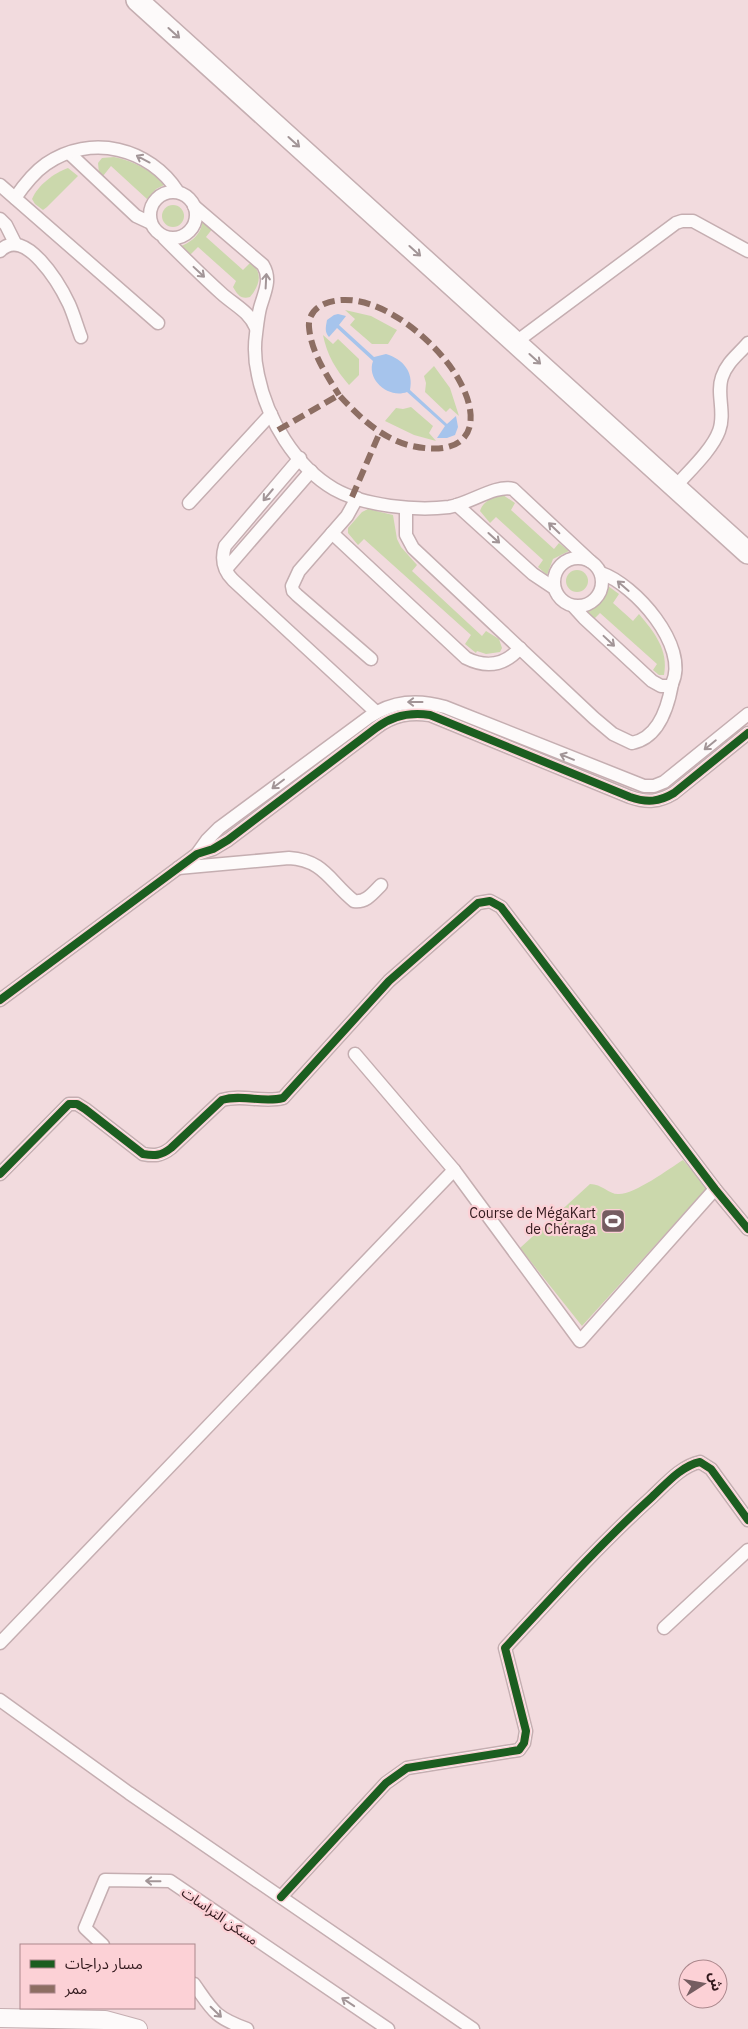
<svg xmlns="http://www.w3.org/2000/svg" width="748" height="2029" viewBox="0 0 748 2029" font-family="'IBM Plex Sans','Noto Sans Arabic',sans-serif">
	<rect width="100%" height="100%" fill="#f2dbde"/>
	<g fill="#cbd8ac">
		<path d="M 114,157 C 134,161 151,170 164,185 L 156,189 L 147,199 L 111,166 L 103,176 L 99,173 L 98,163 L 102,158 Z"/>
		<path d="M 68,168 L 78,176 L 47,207 L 43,210 L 35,204 L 32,199 C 38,185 54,173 68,168 Z"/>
		<circle cx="173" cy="216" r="11"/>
		<path d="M 202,218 L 213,228 L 206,237 L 243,270 L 251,262 C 263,273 260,285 250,297 C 241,300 237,294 233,287 L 236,281 L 198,247 L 190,255 L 181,246 C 193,242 204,231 202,218 Z"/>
		<path d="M 345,310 L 371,316 L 397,330 L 388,344 L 372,344 L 350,325 L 355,319 Z"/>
		<path d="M 323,335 L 333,344 L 338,339 L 359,359 L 359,375 L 349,385 C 336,370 327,355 323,335 Z"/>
		<path d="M 434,366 L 450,388 L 459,416 L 450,408 L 446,412 L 425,392 L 426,383 L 424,376 Z"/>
		<path d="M 411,407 L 433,426 L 429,433 L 436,441 L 414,435 L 385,421 L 396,408 L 403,409 Z"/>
		<path d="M 503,495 L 515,503 L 511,510 L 554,549 L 559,543 L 569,551 L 553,559 L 547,575 L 538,567 L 543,560 L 496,517 L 490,523 L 480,511 C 483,501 493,497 503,495 Z"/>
		<path d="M 368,509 L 393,515 L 397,539 L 401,547 L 417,565 L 412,571 L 482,636 L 486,631 L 499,639 L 502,648 L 500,652 L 486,654 L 477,651 L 476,653 L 465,644 L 471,635 L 364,539 L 358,545 L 348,533 L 348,528 L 362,512 Z"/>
		<circle cx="577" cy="581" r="11"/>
		<path d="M 608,586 L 619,594 L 613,603 L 633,621 L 639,614 C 654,632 669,650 664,675 L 659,675 L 653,670 L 657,664 L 600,613 L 594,619 L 587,611 C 599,607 605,598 608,586 Z"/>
		<path d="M 683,1160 L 707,1188 L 582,1326 L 520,1248 L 590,1184 C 602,1184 610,1195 619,1194 C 635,1194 669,1169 683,1160 Z"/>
	</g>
	<path fill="#a6c4ec" d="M 338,314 L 346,316 L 339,325 L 374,357 L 386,354 C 403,359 414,372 410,390 L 447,424 L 456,416 L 458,427 L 455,435 L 447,438 L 437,438 L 445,426 L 407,392 C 389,399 366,380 373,361 L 337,328 L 329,337 C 324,332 326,326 327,320 L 334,315 Z"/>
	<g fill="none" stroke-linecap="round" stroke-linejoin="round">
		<defs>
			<g id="minor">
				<path d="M 69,153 L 136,216 L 151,223"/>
				<path d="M 0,185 L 158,323"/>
				<circle cx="173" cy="215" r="23"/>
				<path d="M 15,198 C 24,185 33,173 46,164 C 91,133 150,148 178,192"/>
				<path d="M 194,206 L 263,265 C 272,280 264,293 260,308 C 258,316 257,326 256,334 C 254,348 255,362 258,375 C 267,419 295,466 334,489 C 364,506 415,511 449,507 C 469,504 496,484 513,489 L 590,561"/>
				<path d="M 0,219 L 6,225 L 15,243"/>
				<path d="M 164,238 C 183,257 201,275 221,293 C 234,305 249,311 256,328"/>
				<path d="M 0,251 C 25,225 60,285 69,304 C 74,315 77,327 81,337"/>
				<path d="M 516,342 L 676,223 L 682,221 L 693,221 L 748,251"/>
				<path d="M 300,458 L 225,546 C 221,559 223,570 233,580 L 376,712"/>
				<path d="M 676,486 C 689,471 712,450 719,431 C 726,413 716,394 722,377 C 727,362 739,354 748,343"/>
				<path d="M 357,498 L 347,516 L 299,571 L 292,586 L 293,591 L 297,595 L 371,659"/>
				<path d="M 189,503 L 271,414"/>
				<path d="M 457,505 L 533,574 L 554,588"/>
				<path d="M 406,508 L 406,535 L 413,548 L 594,718 L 613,734 L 632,743 C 658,738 668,707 672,684"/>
				<path d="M 332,533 L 466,658 C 486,668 504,666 520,648"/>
				<circle cx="578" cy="582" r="24"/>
				<path d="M 226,569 L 311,471"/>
				<path d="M 574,607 L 584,618 L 652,681 L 661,686 L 669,686 L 672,684 C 690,646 634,584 601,573"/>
				<path d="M 197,854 L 207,840 L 219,828 L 369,717 C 393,701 417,699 445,707 L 644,786 L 654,786 L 664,782 L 748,714"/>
				<path d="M 178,868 L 289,858 C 324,860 330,882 354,901 C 366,903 373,893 381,885"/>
				<path d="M 0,1000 L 197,854 L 213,849 L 228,840 L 376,728 C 393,715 410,712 430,715 L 630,797 C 647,803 659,802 674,793 L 748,733"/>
				<path d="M 355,1054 L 454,1170 L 580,1341 L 715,1189"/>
				<path d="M 0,1174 L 69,1104 L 77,1104 L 85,1109 L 143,1154 C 154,1156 161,1156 171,1148 L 222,1100 C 242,1094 263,1103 283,1098 L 389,981 L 478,903 L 490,901 L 501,907 L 715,1189 L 748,1229"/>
				<path d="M 664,1628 L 748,1550"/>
				<path d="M 0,1643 L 454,1170"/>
				<path d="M 0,1700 L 129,1793 L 473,2029"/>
				<path d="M 281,1897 L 386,1783 L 407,1768 L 519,1750 L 524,1743 L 526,1731 L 505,1648 C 553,1596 600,1544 652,1497 C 666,1484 681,1466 700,1462 L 711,1469 L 748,1520"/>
				<path d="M 103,1945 L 85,1928 L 105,1880 L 170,1881 L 388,2029"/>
				<path d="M 194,1984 C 213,2011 214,2017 247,2029"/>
			</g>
			<path id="secondary" d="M 0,2018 L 105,2020 L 138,2029"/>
			<path id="trunk" d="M 137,0 L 748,553"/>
		</defs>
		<use href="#minor" stroke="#c5aeb1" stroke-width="15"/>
		<use href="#secondary" stroke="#c5aeb1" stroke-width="20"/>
		<use href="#trunk" stroke="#c5aeb1" stroke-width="24"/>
		<use href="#minor" stroke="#fdfafa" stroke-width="12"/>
		<use href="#secondary" stroke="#fdfafa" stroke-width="18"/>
		<use href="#trunk" stroke="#fdfafa" stroke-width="21"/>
		<g stroke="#8d6e63" stroke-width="6" stroke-dasharray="12 6" stroke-linecap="butt">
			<path d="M 278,430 L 339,395 C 359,417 382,439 412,446 C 467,458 485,427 459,380 C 438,342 372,284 324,304 C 315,308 308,316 309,327 C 311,352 326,374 339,395"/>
			<path d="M 352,497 L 380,432"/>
		</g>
		<defs>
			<g id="cycleway">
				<path d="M 0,1000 L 197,854 L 213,849 L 228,840 L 376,728 C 393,715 410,712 430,715 L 630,797 C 647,803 659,802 674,793 L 748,733"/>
				<path d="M 0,1174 L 69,1104 L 77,1104 L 85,1109 L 143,1154 C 154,1156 161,1156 171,1148 L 222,1100 C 242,1094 263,1103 283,1098 L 389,981 L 478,903 L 490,901 L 501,907 L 715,1189 L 748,1229"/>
				<path d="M 281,1897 L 386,1783 L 407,1768 L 519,1750 L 524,1743 L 526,1731 L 505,1648 C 553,1596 600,1544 652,1497 C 666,1484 681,1466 700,1462 L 711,1469 L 748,1520"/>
			</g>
		</defs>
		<use href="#cycleway" stroke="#fcd1d6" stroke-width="11"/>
		<use href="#cycleway" stroke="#1b5e20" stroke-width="8"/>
	</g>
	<defs><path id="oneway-shaft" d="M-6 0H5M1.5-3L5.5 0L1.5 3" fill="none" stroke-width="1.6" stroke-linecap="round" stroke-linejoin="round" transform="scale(1.25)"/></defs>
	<g stroke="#a29597">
		<use href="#oneway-shaft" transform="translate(174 33) rotate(42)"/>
		<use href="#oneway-shaft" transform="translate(294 142) rotate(42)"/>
		<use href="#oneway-shaft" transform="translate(143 159) rotate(-152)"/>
		<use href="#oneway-shaft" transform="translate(415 251) rotate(42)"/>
		<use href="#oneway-shaft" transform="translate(199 272) rotate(43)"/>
		<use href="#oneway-shaft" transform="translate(266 281) rotate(-87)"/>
		<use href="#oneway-shaft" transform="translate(535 359) rotate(42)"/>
		<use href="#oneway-shaft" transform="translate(268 495) rotate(130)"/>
		<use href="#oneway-shaft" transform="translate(554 528) rotate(-136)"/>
		<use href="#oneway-shaft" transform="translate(494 538) rotate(42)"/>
		<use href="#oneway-shaft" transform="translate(623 586) rotate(-139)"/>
		<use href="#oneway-shaft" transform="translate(609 641) rotate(43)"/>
		<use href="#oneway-shaft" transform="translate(415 702) rotate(180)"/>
		<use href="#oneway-shaft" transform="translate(710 745) rotate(141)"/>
		<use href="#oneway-shaft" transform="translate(567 757) rotate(-158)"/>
		<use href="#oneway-shaft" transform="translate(278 784) rotate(143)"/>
		<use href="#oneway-shaft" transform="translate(153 1881) rotate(-179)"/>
		<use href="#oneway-shaft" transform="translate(348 2002) rotate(-146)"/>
		<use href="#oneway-shaft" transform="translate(216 2012) rotate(44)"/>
	</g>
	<defs>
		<symbol id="stadium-square" viewBox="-11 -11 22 22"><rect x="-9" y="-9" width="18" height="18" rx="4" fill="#755d61" stroke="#fcd1d6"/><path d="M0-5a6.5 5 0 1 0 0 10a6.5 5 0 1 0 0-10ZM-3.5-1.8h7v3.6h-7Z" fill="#fff"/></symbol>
	</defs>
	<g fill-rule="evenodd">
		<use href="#stadium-square" x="599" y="1207" width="28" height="28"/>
	</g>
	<g text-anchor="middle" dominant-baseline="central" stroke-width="4.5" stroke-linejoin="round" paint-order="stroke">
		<g font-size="14" fill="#32191d" stroke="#fcd1d6" text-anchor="end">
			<text x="596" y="1213">Course de MégaKart<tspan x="596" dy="16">de Chéraga</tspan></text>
		</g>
		<g font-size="14" fill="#32191d" stroke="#fcd1d6">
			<text transform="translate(220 1916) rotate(35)">مسكن التراسات</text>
		</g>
	</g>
	<rect x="20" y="1944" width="175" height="65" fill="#fcd1d6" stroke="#ab878c"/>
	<rect x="30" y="1960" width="25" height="8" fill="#1b5e20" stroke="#ab878c"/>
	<text x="65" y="1969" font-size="15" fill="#32191d">مسار دراجات</text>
	<rect x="30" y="1985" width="25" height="8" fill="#8d6e63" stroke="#ab878c"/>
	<text x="65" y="1994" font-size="15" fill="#32191d">ممر</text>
	<g transform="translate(703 1984) rotate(79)"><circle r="24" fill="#fcd1d6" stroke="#ab878c"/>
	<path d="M0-4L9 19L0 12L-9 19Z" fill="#755d61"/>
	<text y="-8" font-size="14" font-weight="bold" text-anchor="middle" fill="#32191d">ش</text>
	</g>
</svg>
